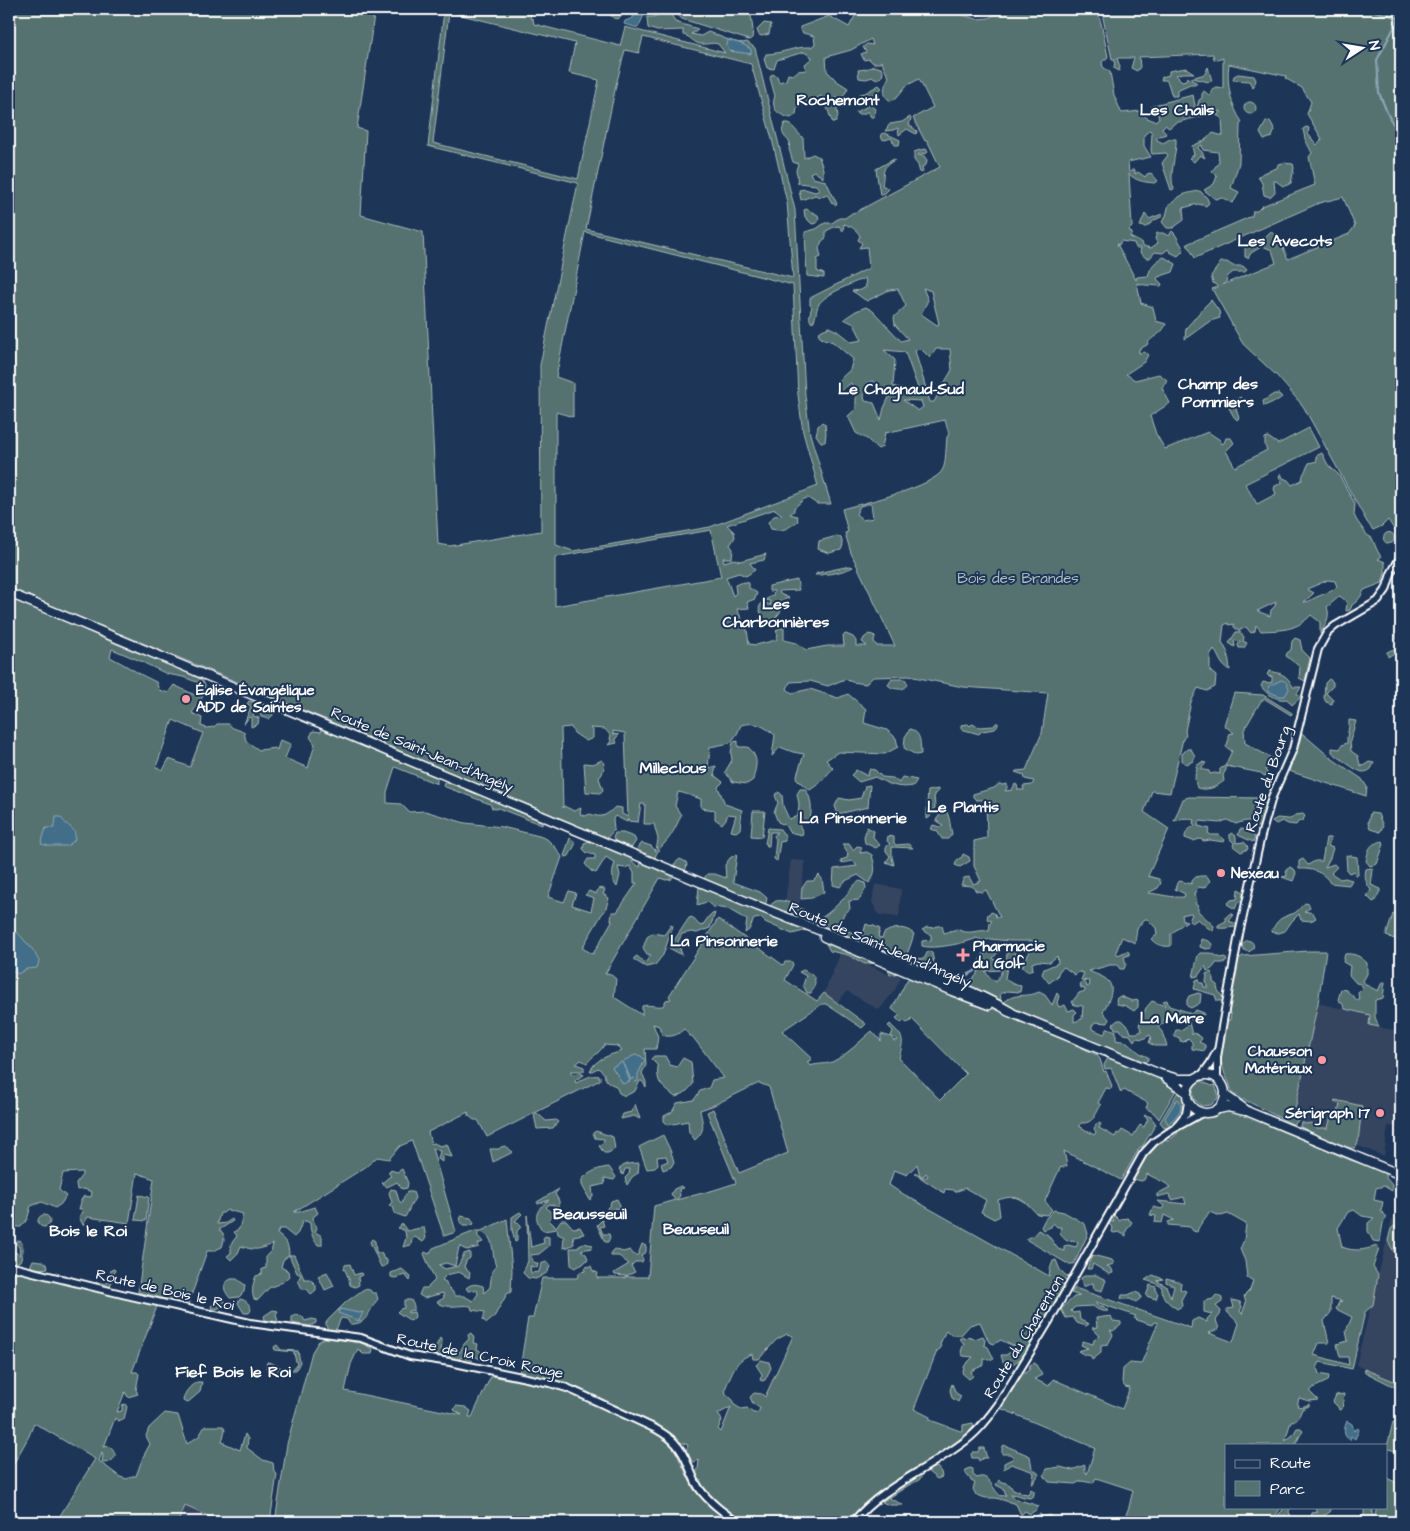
<svg xmlns="http://www.w3.org/2000/svg" width="1410" height="1531" viewBox="0 0 1410 1531" font-family="'Architects Daughter',sans-serif">
	<rect width="100%" height="100%" fill="#1d3557"/>
	<filter id="ink" filterUnits="userSpaceOnUse"><feTurbulence type="fractalNoise" baseFrequency=".02" numOctaves="2"/><feDisplacementMap in="SourceGraphic" scale="10" xChannelSelector="R" yChannelSelector="G"/><feConvolveMatrix kernelMatrix="1 2 1 2 8 2 1 2 1" color-interpolation-filters="sRGB"/></filter>
	<g filter="url(#ink)">
		<g fill="#354560">
			<path d="M 791,860 L 805,861 L 799,907 L 795,904 L 785,902 Z"/>
			<path d="M 875,884 L 901,889 L 899,917 L 879,915 L 872,902 Z"/>
			<path d="M 840,954 L 848,955 L 890,975 L 895,974 L 901,977 L 895,990 L 879,1010 L 847,991 L 837,1003 L 824,993 Z"/>
			<path d="M 1318,1003 L 1373,1016 L 1372,1026 L 1401,1031 L 1401,1105 L 1399,1127 L 1388,1126 L 1384,1156 L 1320,1131 L 1293,1118 Z"/>
			<path d="M 1392,1219 L 1401,1223 L 1401,1387 L 1356,1365 Z"/>
			<path d="M 164,1497 L 223,1522 L 152,1522 Z"/>
		</g>
		<g fill="#547270" stroke="#aab8b8" fill-rule="evenodd">
			<path d="M 9,9 L 375,9 L 357,128 L 366,131 L 361,215 L 423,232 L 438,544 L 450,546 L 541,531 L 540,365 L 578,183 L 428,146 L 444,11 L 438,9 L 533,9 L 530,18 L 533,19 L 534,24 L 620,46 L 625,27 L 725,53 L 718,44 C 711,42 707,45 701,44 C 694,44 691,36 683,35 L 683,30 L 657,31 L 648,28 L 647,17 C 658,18 660,12 670,12 L 675,22 L 698,29 L 697,31 L 691,34 L 701,36 L 708,32 C 718,35 738,46 747,42 L 755,48 L 795,210 L 805,395 L 810,434 L 831,504 L 817,504 L 808,498 L 804,499 L 794,508 L 794,511 L 790,514 L 797,516 L 798,521 C 788,528 784,532 771,529 L 768,522 L 774,516 L 782,515 L 775,509 L 727,525 L 734,532 L 735,537 L 730,545 L 733,549 L 732,558 L 723,558 L 724,562 L 734,559 L 740,561 L 766,554 L 764,560 L 750,563 L 755,570 L 746,576 L 739,573 L 726,577 L 733,596 L 736,593 L 735,585 L 743,582 L 749,583 L 749,588 L 757,593 L 755,599 L 747,602 L 749,608 L 737,609 L 747,630 L 749,644 L 756,645 L 776,640 L 778,635 L 776,631 L 779,628 L 784,628 L 784,640 L 797,643 L 806,650 L 827,646 L 844,646 L 843,635 L 846,634 L 853,637 L 856,641 L 856,646 L 867,646 L 862,642 L 864,638 L 869,634 L 873,635 L 875,637 L 874,642 L 877,646 L 895,646 L 851,553 L 845,533 L 848,532 L 842,509 C 863,503 935,487 943,469 C 946,463 946,444 947,437 L 949,434 L 945,420 L 885,433 L 882,447 L 878,449 L 867,439 L 856,433 L 848,416 L 856,409 L 856,395 L 851,383 L 841,391 L 837,390 L 838,381 L 850,370 L 853,359 L 833,342 L 821,338 L 818,333 L 822,330 L 829,327 L 837,331 L 851,342 L 862,340 L 854,324 L 844,319 L 856,311 L 866,307 L 873,311 L 901,341 L 908,339 L 895,325 L 894,317 L 906,306 L 898,289 L 889,290 L 867,301 C 861,298 858,294 852,291 L 861,290 L 866,287 L 865,278 C 853,283 825,294 819,304 C 815,311 817,318 812,323 C 808,319 810,312 812,307 L 810,305 L 810,298 L 869,268 L 867,247 L 859,248 L 862,243 L 858,240 L 860,236 C 857,230 851,226 844,224 L 843,231 L 839,226 L 834,227 L 826,231 L 826,238 L 822,241 L 819,248 L 821,257 L 817,259 L 817,271 L 824,274 L 824,278 L 807,276 L 805,232 L 816,229 L 825,223 L 832,223 L 839,218 L 845,218 L 852,213 L 856,212 L 940,167 L 927,140 L 925,141 L 913,118 L 933,107 L 919,79 L 906,86 L 897,97 L 891,101 C 881,96 884,85 889,77 L 881,61 L 880,63 L 873,63 L 869,59 L 864,60 L 861,54 L 866,52 L 863,47 L 867,44 L 873,45 L 871,39 L 851,50 L 826,57 L 827,71 L 837,81 L 848,88 L 843,97 L 835,98 L 838,116 L 836,122 L 833,123 C 828,114 828,104 821,96 L 797,108 L 796,114 L 791,118 C 779,115 770,110 775,96 L 770,78 L 772,74 L 777,76 L 779,82 L 786,80 L 788,74 L 793,75 L 798,71 L 806,70 L 805,64 L 811,59 L 812,57 L 804,52 L 777,60 L 774,69 L 767,68 L 764,59 L 766,54 C 782,54 795,46 811,47 L 815,44 L 814,36 L 803,33 L 800,30 L 800,27 L 829,16 L 849,27 L 855,16 L 868,9 L 950,9 L 962,15 L 977,19 L 989,18 L 1003,9 L 1097,9 L 1102,27 L 1108,57 L 1102,62 L 1103,67 L 1110,72 L 1114,95 L 1121,112 L 1122,113 L 1140,111 L 1147,118 L 1155,121 L 1159,118 L 1156,109 L 1151,107 L 1154,105 L 1193,95 L 1196,111 L 1199,100 L 1202,98 L 1202,94 L 1204,91 L 1210,96 L 1212,89 L 1216,87 L 1223,88 L 1223,58 L 1218,60 L 1214,59 L 1213,54 L 1139,57 L 1140,67 L 1137,71 L 1131,68 L 1134,58 L 1117,58 L 1120,67 L 1119,71 L 1114,68 L 1115,59 L 1112,59 L 1101,9 L 1401,9 L 1401,540 L 1388,520 L 1382,526 L 1373,530 L 1367,522 L 1303,406 L 1277,376 L 1243,344 L 1212,289 L 1218,287 L 1213,283 L 1211,276 L 1221,262 L 1227,262 L 1233,266 L 1243,266 L 1247,270 L 1245,272 L 1233,272 L 1227,277 L 1226,282 L 1222,285 L 1276,263 L 1272,250 L 1262,246 L 1260,242 L 1271,231 L 1282,245 L 1288,259 L 1349,234 L 1355,226 L 1343,197 L 1319,203 L 1195,258 L 1187,244 L 1252,216 L 1253,211 L 1257,211 L 1262,206 L 1315,185 L 1309,157 L 1312,153 L 1305,139 L 1303,129 L 1306,127 L 1309,128 L 1308,134 L 1317,145 L 1322,139 L 1307,114 L 1311,102 L 1302,88 L 1285,78 L 1286,76 L 1229,64 C 1226,83 1231,106 1242,122 L 1240,125 L 1239,163 L 1231,188 L 1239,192 L 1235,200 L 1232,203 L 1223,198 L 1215,199 L 1204,190 L 1214,184 L 1217,176 L 1212,171 L 1219,162 L 1218,152 L 1203,150 L 1202,145 L 1198,147 L 1198,148 L 1202,152 L 1205,158 L 1200,155 L 1194,162 L 1189,158 L 1194,155 L 1192,146 L 1204,141 L 1213,133 L 1223,136 L 1222,118 L 1216,115 L 1221,113 L 1221,111 L 1175,123 L 1169,128 L 1165,125 L 1162,128 L 1166,134 L 1157,137 L 1157,140 L 1163,143 L 1170,139 L 1176,139 C 1177,154 1168,176 1174,189 L 1171,190 L 1162,163 L 1168,155 L 1166,153 L 1152,154 L 1151,150 L 1152,133 L 1150,130 L 1144,135 L 1144,146 L 1151,157 L 1128,162 L 1129,173 L 1132,170 L 1135,170 L 1135,174 L 1138,172 L 1145,177 L 1147,174 L 1151,173 L 1158,181 L 1154,183 C 1144,182 1136,181 1129,174 L 1132,227 L 1129,230 L 1132,233 L 1130,237 L 1142,243 L 1143,246 L 1151,248 L 1158,243 L 1155,239 L 1157,233 L 1163,233 L 1169,236 L 1172,231 L 1175,234 L 1184,250 L 1178,256 L 1170,252 L 1168,249 L 1163,253 L 1155,252 L 1150,258 L 1146,258 L 1140,253 L 1141,248 L 1136,248 L 1134,243 L 1121,241 L 1119,245 L 1117,244 L 1136,280 L 1137,277 L 1148,276 C 1151,266 1154,262 1164,257 L 1176,264 L 1173,272 L 1158,277 L 1157,279 L 1162,284 L 1161,286 L 1145,285 L 1137,283 L 1141,303 L 1153,307 L 1156,321 L 1166,324 C 1161,337 1151,335 1147,345 L 1139,349 L 1139,353 L 1145,352 L 1148,355 L 1144,362 L 1126,374 L 1135,380 L 1159,374 L 1167,380 L 1162,388 L 1170,403 L 1150,416 L 1156,434 L 1165,449 L 1208,432 L 1220,440 L 1222,444 L 1224,443 L 1226,438 L 1231,438 L 1234,443 L 1226,451 L 1235,467 L 1267,450 L 1265,446 L 1265,438 L 1268,437 L 1278,444 L 1309,428 L 1319,447 L 1245,484 L 1257,504 L 1276,494 L 1274,489 L 1275,486 L 1282,483 L 1279,476 L 1281,473 L 1283,478 L 1288,480 L 1292,485 L 1302,480 L 1303,475 L 1309,463 L 1317,461 L 1316,456 L 1322,453 L 1328,465 L 1339,475 L 1355,504 L 1354,515 L 1357,521 L 1367,535 L 1372,538 L 1377,550 L 1381,557 L 1378,559 L 1385,562 L 1385,573 L 1382,583 L 1364,590 C 1361,597 1358,601 1352,605 L 1350,610 L 1346,611 L 1347,602 L 1340,596 L 1327,607 C 1331,617 1325,625 1320,634 L 1320,622 L 1311,615 C 1296,631 1282,630 1261,631 L 1256,625 L 1255,631 L 1251,633 L 1246,627 L 1239,631 L 1234,627 L 1234,624 L 1229,625 L 1228,623 L 1224,625 L 1222,642 L 1228,653 L 1230,670 C 1221,667 1219,656 1214,649 L 1210,655 L 1210,671 L 1216,676 L 1215,687 L 1207,691 L 1198,688 L 1191,702 L 1185,731 L 1186,735 L 1183,739 L 1170,793 L 1152,791 L 1144,812 L 1169,829 L 1148,876 L 1159,879 L 1161,883 L 1158,888 L 1148,893 C 1161,894 1172,898 1184,897 L 1185,894 L 1175,889 L 1177,883 L 1180,881 L 1191,884 C 1194,875 1199,876 1207,876 L 1210,881 L 1204,888 L 1198,887 L 1194,894 L 1197,901 L 1195,904 L 1198,906 L 1198,911 L 1214,926 L 1213,931 L 1208,928 L 1198,919 L 1192,923 L 1189,921 L 1192,914 L 1190,913 L 1182,915 L 1183,920 L 1187,921 C 1180,925 1177,930 1171,934 L 1171,946 C 1163,947 1156,945 1151,939 L 1157,935 L 1156,928 L 1147,919 L 1145,919 L 1137,928 L 1135,943 L 1122,937 L 1116,952 L 1118,955 L 1127,951 L 1129,952 L 1129,955 L 1124,957 L 1126,964 L 1124,969 L 1120,969 L 1117,965 L 1110,965 L 1089,971 C 1094,974 1104,976 1108,981 C 1116,989 1107,1004 1103,1012 L 1109,1019 L 1108,1023 L 1095,1022 L 1092,1026 L 1092,1029 L 1104,1034 L 1108,1028 L 1116,1031 L 1116,1040 L 1127,1042 L 1141,1054 L 1148,1057 L 1148,1060 L 1145,1062 L 1125,1054 L 1121,1055 L 1133,1068 L 1153,1072 L 1158,1078 L 1173,1087 L 1172,1089 L 1175,1092 L 1159,1119 L 1154,1113 L 1146,1108 L 1148,1103 L 1124,1090 L 1121,1093 L 1111,1068 L 1105,1069 L 1104,1065 L 1108,1058 L 1112,1057 L 1088,1042 L 1087,1038 L 1082,1036 L 1077,1036 L 1062,1030 L 1058,1035 L 1059,1037 L 1097,1055 L 1100,1059 L 1104,1072 L 1106,1071 L 1112,1086 L 1111,1089 L 1106,1088 L 1098,1103 L 1101,1105 C 1095,1115 1093,1124 1081,1123 L 1079,1126 L 1094,1135 L 1096,1132 L 1094,1129 L 1096,1124 L 1099,1123 L 1101,1124 L 1099,1128 L 1115,1137 L 1117,1133 L 1119,1134 L 1122,1130 L 1133,1136 L 1140,1125 L 1144,1127 L 1148,1119 L 1144,1116 L 1145,1115 L 1151,1117 L 1156,1124 L 1142,1147 L 1140,1147 L 1121,1180 L 1064,1151 L 1067,1166 L 1060,1168 L 1045,1201 L 1052,1210 L 1047,1215 L 1037,1214 C 1024,1200 1018,1193 998,1200 L 1000,1216 L 994,1219 L 981,1212 L 986,1200 L 965,1188 L 955,1192 L 954,1190 L 945,1189 L 944,1193 L 915,1174 L 915,1172 L 924,1178 L 928,1176 L 926,1173 L 924,1176 L 920,1176 L 917,1164 L 907,1175 L 894,1170 L 889,1185 L 898,1191 L 1049,1276 L 1050,1269 L 1053,1261 L 1056,1260 L 1060,1270 L 1069,1278 L 1067,1281 L 1056,1280 L 1065,1285 L 1031,1342 L 1032,1343 L 1022,1358 L 1011,1365 L 1003,1362 L 1001,1355 L 1006,1355 L 1009,1353 L 1022,1350 L 1019,1344 L 1013,1346 L 1001,1340 L 994,1344 L 989,1342 L 980,1322 L 970,1325 L 961,1335 L 951,1335 L 946,1330 L 940,1344 L 941,1348 L 937,1351 L 914,1409 L 930,1417 L 930,1420 L 963,1432 L 963,1425 L 973,1423 L 974,1426 L 969,1435 L 909,1475 L 851,1522 L 744,1522 L 720,1508 L 704,1490 L 696,1474 L 698,1469 L 699,1460 L 691,1463 L 687,1460 L 685,1453 L 688,1445 L 675,1440 L 658,1425 L 574,1386 L 572,1388 L 567,1385 L 566,1382 L 519,1375 L 528,1318 L 533,1318 L 542,1278 L 577,1278 L 580,1272 L 585,1271 L 586,1267 L 591,1266 L 593,1271 L 598,1273 L 597,1278 L 625,1278 L 626,1276 L 615,1275 L 614,1273 L 629,1264 L 619,1256 L 611,1256 L 611,1252 L 614,1249 L 623,1252 L 630,1250 L 634,1255 L 638,1255 L 642,1244 L 646,1246 L 646,1252 L 641,1255 L 643,1260 L 642,1262 L 635,1262 L 631,1266 L 635,1272 L 626,1276 L 629,1277 L 648,1277 L 654,1206 L 675,1200 L 671,1194 L 674,1189 L 681,1186 L 683,1188 L 679,1189 L 680,1196 L 676,1200 L 714,1190 L 736,1183 L 707,1112 L 713,1109 L 739,1173 L 788,1153 L 769,1087 L 759,1083 L 712,1106 L 700,1110 C 702,1123 707,1129 695,1140 L 689,1132 L 688,1121 L 668,1125 L 664,1121 L 664,1116 L 672,1112 L 677,1103 L 694,1100 L 700,1091 L 709,1088 L 712,1080 L 724,1078 L 692,1036 L 690,1036 L 684,1029 C 678,1035 671,1038 662,1035 L 659,1026 L 653,1024 L 658,1037 L 656,1049 L 645,1049 L 646,1065 L 642,1073 L 646,1082 L 646,1087 L 642,1081 L 640,1081 L 635,1091 L 625,1096 L 619,1093 L 616,1086 C 608,1083 605,1081 604,1073 L 598,1068 L 590,1072 C 594,1059 610,1055 622,1051 L 617,1046 L 604,1045 C 599,1054 593,1055 587,1063 L 581,1060 L 576,1064 L 584,1067 L 584,1071 L 571,1071 L 571,1074 L 580,1073 L 584,1075 L 575,1080 L 576,1083 C 584,1079 591,1074 600,1076 L 600,1080 L 487,1137 L 478,1120 L 474,1120 L 469,1116 L 468,1112 L 428,1132 L 431,1144 L 434,1143 L 440,1146 L 447,1144 L 452,1157 L 442,1155 L 442,1162 L 438,1159 L 440,1151 L 432,1148 L 456,1232 L 444,1236 L 412,1141 L 400,1146 L 389,1159 L 377,1157 L 367,1166 L 294,1212 C 301,1213 308,1208 315,1207 L 318,1213 L 313,1217 L 314,1223 L 317,1228 L 315,1232 L 322,1236 L 322,1245 L 318,1245 C 313,1240 310,1231 310,1223 L 306,1221 L 302,1222 L 298,1233 L 294,1237 L 284,1229 L 279,1229 L 277,1234 C 285,1240 289,1244 289,1255 L 294,1255 L 304,1279 L 310,1279 L 316,1285 L 316,1290 L 311,1294 L 307,1289 L 302,1289 L 298,1280 L 301,1275 L 297,1273 L 289,1255 L 283,1260 L 281,1267 L 288,1271 L 289,1276 L 283,1282 L 269,1288 L 258,1300 L 254,1299 C 251,1292 253,1283 256,1276 L 262,1274 L 262,1269 L 266,1268 L 266,1256 L 271,1251 L 273,1245 L 272,1244 C 259,1250 255,1251 241,1246 L 238,1253 L 231,1260 L 227,1256 L 231,1253 L 231,1244 L 237,1236 L 234,1232 L 239,1229 L 243,1214 L 227,1210 L 223,1213 L 220,1213 L 217,1224 L 226,1223 L 232,1219 L 233,1221 L 219,1230 L 223,1233 L 224,1240 L 222,1247 L 213,1251 L 207,1251 L 188,1305 L 138,1292 L 154,1179 L 137,1173 L 129,1223 L 88,1217 L 83,1225 L 79,1217 L 83,1212 L 82,1209 L 79,1209 L 81,1202 L 81,1200 L 84,1196 L 91,1197 L 92,1192 L 84,1189 L 77,1190 L 76,1183 L 82,1175 L 82,1172 L 63,1173 L 59,1190 L 66,1196 L 61,1204 L 55,1208 L 42,1202 L 31,1206 L 27,1220 L 21,1227 L 9,1227 L 9,596 C 54,615 97,637 143,655 L 146,652 L 161,658 L 165,663 L 170,665 L 179,665 L 195,674 L 194,676 L 202,680 L 205,685 L 203,696 L 192,713 L 202,718 L 201,726 L 207,728 L 214,727 L 217,724 L 228,724 L 233,728 L 244,732 L 246,741 L 259,750 L 275,748 L 277,750 L 280,740 L 291,744 L 285,758 L 308,768 L 315,744 L 310,737 L 313,731 L 321,732 L 322,729 L 437,777 L 437,784 L 395,767 L 387,792 L 387,803 L 401,804 L 409,812 L 425,811 L 465,823 L 502,827 L 539,836 L 547,839 L 556,848 L 562,857 L 548,897 L 564,902 L 569,891 L 576,893 L 572,905 L 591,911 L 594,898 L 585,895 L 589,891 L 596,894 L 598,889 L 602,888 L 605,890 L 603,894 L 609,898 L 605,911 L 602,914 L 582,948 L 593,954 L 612,921 L 611,920 L 612,912 L 617,912 L 637,883 L 634,883 L 634,873 L 630,866 L 625,868 L 618,867 L 620,875 L 617,887 C 611,880 612,871 615,863 L 606,857 L 596,873 L 591,871 L 585,864 L 588,859 L 595,859 L 595,855 L 587,853 L 583,849 L 584,843 L 595,839 L 597,846 L 605,844 L 632,856 L 632,862 L 640,867 L 642,857 L 637,849 L 642,843 L 651,846 L 656,851 L 658,839 L 654,824 L 644,824 L 645,804 L 641,804 L 638,822 L 628,821 L 628,819 L 627,822 L 615,816 L 613,819 L 614,830 L 607,838 L 604,835 L 598,837 L 560,821 L 559,819 L 551,815 L 223,676 L 175,656 L 171,657 L 164,655 L 162,651 L 9,588 ZM 449,12 L 575,43 L 569,73 L 599,80 L 578,179 L 433,143 ZM 643,37 L 751,64 L 772,139 L 787,202 L 793,278 L 586,229 L 616,85 L 625,50 L 639,53 ZM 585,232 L 793,285 L 798,395 L 803,432 L 818,486 L 710,527 L 573,551 L 556,545 L 556,412 L 573,417 L 573,383 L 556,377 ZM 923,288 L 931,291 L 939,324 L 937,325 L 921,314 L 928,300 ZM 920,348 L 930,358 L 936,349 L 950,349 L 952,370 L 939,392 L 934,402 L 930,402 L 915,351 ZM 884,350 L 905,352 L 918,388 L 909,391 L 893,386 L 895,360 ZM 873,381 L 890,395 L 884,408 L 881,420 L 874,403 L 865,401 L 864,396 L 868,383 ZM 903,400 L 921,401 L 923,407 L 918,411 ZM 867,504 L 871,504 L 873,518 L 863,520 L 856,514 L 860,506 ZM 711,530 L 721,577 L 555,606 L 555,557 ZM 1328,580 L 1335,581 L 1337,587 C 1331,592 1326,593 1319,596 C 1313,598 1310,602 1304,602 L 1314,593 L 1307,589 ZM 1276,602 L 1275,606 L 1271,610 L 1270,616 L 1257,611 ZM 112,649 L 143,662 L 144,663 L 167,674 L 183,677 L 205,685 L 199,697 L 174,685 L 168,693 L 159,690 L 156,682 C 140,675 126,665 110,657 ZM 909,676 L 963,687 L 1048,693 L 1042,733 L 1026,770 L 1016,771 L 1015,772 L 1024,775 L 1025,779 L 1034,781 L 1032,785 L 1023,786 L 1024,790 L 1018,790 L 1017,785 L 1015,784 L 1012,790 L 1005,791 L 1007,788 L 1007,784 L 1003,785 L 999,784 L 994,788 L 973,794 L 973,797 L 976,800 L 986,800 L 987,838 L 974,841 L 974,866 L 981,881 L 973,884 L 969,877 L 964,878 L 961,885 L 972,886 L 976,891 L 982,892 L 986,890 L 1000,917 L 996,917 L 995,914 L 992,912 L 988,914 L 987,919 L 992,921 L 990,923 L 989,931 C 976,929 970,936 957,929 L 944,933 L 942,926 C 936,925 933,929 927,927 L 922,930 L 931,935 L 931,940 L 922,941 L 922,946 C 933,950 966,943 977,938 L 983,941 L 990,939 L 1010,941 L 1033,941 L 1044,946 L 1031,949 L 1022,967 L 1027,971 L 1033,969 L 1032,963 L 1038,961 L 1050,962 L 1057,956 L 1058,963 L 1044,969 L 1042,974 L 1049,983 L 1057,977 L 1059,971 L 1064,967 L 1075,975 L 1079,972 L 1084,973 L 1081,980 L 1089,981 L 1090,985 L 1087,987 L 1085,981 L 1080,983 L 1081,988 L 1085,989 L 1085,991 L 1079,993 L 1072,1002 L 1074,1005 L 1083,1006 L 1082,1019 L 1074,1022 L 1074,1015 L 1077,1012 L 1074,1009 L 1068,1011 L 1065,1005 L 1059,1007 L 1057,1003 L 1059,996 L 1057,993 L 1052,1005 L 1045,995 L 1039,992 C 1027,998 1015,992 1004,1002 L 1006,1007 L 1002,1011 L 986,1007 L 929,978 L 935,968 L 932,953 L 928,951 L 924,959 L 916,958 L 913,963 L 916,972 L 912,977 L 907,980 L 892,1009 L 900,1015 L 896,1018 L 901,1023 L 904,1021 L 907,1023 L 911,1021 L 911,1018 L 966,1074 L 940,1100 L 899,1058 C 904,1038 905,1039 890,1024 L 888,1026 L 893,1031 L 891,1036 L 898,1040 L 894,1041 L 891,1037 L 881,1034 L 881,1041 L 872,1031 C 860,1041 848,1054 834,1061 C 827,1065 818,1063 810,1066 L 807,1062 L 812,1059 L 782,1031 L 822,1004 L 826,1004 L 862,1028 L 866,1024 L 824,993 L 817,1001 L 785,980 L 793,965 L 792,962 L 785,962 L 783,965 L 718,919 L 669,996 L 671,999 L 666,1000 L 663,1006 C 655,1007 649,1004 642,1006 L 642,1015 L 614,997 L 616,979 L 609,973 L 605,974 L 660,878 L 666,880 L 672,879 L 671,869 L 655,858 C 657,849 664,845 669,838 C 674,831 678,823 681,815 L 675,806 L 678,792 C 685,793 694,797 701,799 L 701,808 L 715,810 L 715,819 L 722,824 L 726,819 L 728,814 L 736,815 L 731,831 L 736,832 L 740,829 L 742,810 L 725,804 L 718,787 L 723,782 L 714,775 L 716,766 L 708,768 L 710,747 L 730,743 L 737,734 L 741,725 C 755,721 764,726 775,735 L 772,756 L 780,747 L 793,752 L 804,754 L 796,778 L 803,785 L 810,790 L 820,783 L 833,768 L 826,760 L 838,752 L 885,754 L 898,747 L 896,738 L 887,730 L 864,723 L 866,709 L 848,694 L 838,698 L 810,689 L 792,693 L 787,689 L 790,682 L 810,681 L 828,686 L 845,679 L 852,682 L 866,684 L 873,677 ZM 173,720 L 203,733 L 190,767 L 169,759 L 163,770 L 156,767 ZM 571,727 L 574,733 L 586,741 L 593,738 L 593,730 L 590,728 L 605,729 L 611,736 L 610,738 L 611,741 L 608,745 L 617,743 L 615,739 L 619,735 L 613,734 L 613,731 L 625,733 L 628,817 L 622,814 L 622,808 L 615,807 C 607,815 602,819 590,814 L 585,816 L 580,814 L 581,808 L 574,811 L 564,806 L 563,808 L 561,728 ZM 787,1334 L 793,1336 L 765,1397 L 762,1394 L 754,1393 L 750,1397 L 753,1404 L 760,1408 L 758,1413 L 753,1413 L 747,1408 L 741,1409 L 733,1404 L 733,1400 L 726,1394 L 725,1389 C 732,1374 734,1360 752,1354 L 753,1359 L 759,1359 L 776,1340 ZM 731,1407 L 721,1432 L 718,1429 L 722,1420 L 718,1414 Z"/>
			<path d="M 611,9 L 626,9 L 625,13 L 618,19 L 613,18 L 609,13 Z"/>
			<path d="M 671,9 L 750,9 L 753,30 L 752,38 L 749,40 L 682,19 Z"/>
			<path d="M 763,9 L 792,9 L 787,15 L 782,15 L 783,10 L 767,13 L 764,12 Z"/>
			<path d="M 955,9 L 991,9 C 976,18 969,17 955,9 Z"/>
			<path d="M 764,23 L 771,24 L 769,34 L 762,36 L 759,35 L 757,30 Z"/>
			<path d="M 874,66 L 881,68 L 883,72 L 882,77 L 877,79 L 873,77 L 866,79 L 859,78 L 858,70 L 866,69 Z"/>
			<path d="M 1208,67 L 1212,81 L 1209,82 L 1191,78 L 1205,74 Z"/>
			<path d="M 1186,68 L 1194,73 L 1182,73 L 1176,75 L 1182,81 L 1186,80 L 1187,77 L 1191,80 L 1196,82 L 1197,84 L 1190,84 L 1177,90 L 1177,96 L 1172,96 L 1168,83 L 1166,80 L 1161,80 L 1162,77 L 1169,75 L 1169,71 Z"/>
			<path d="M 1238,74 L 1254,76 L 1256,80 L 1253,88 L 1249,81 L 1233,80 L 1234,76 Z"/>
			<path d="M 879,85 L 882,88 C 878,92 865,100 860,100 L 859,94 L 865,93 Z"/>
			<circle cx="1250" cy="108" r="6"/>
			<path d="M 870,105 L 875,109 L 874,117 L 871,117 L 868,112 L 866,112 L 864,114 L 857,114 L 856,112 Z"/>
			<path d="M 910,117 L 911,119 L 909,125 L 917,131 L 916,134 L 907,129 L 899,135 L 898,128 L 893,130 L 885,131 L 890,124 L 902,122 Z"/>
			<path d="M 1270,121 L 1275,130 L 1272,137 L 1264,140 L 1260,133 L 1266,122 Z"/>
			<path d="M 785,123 L 789,123 L 803,138 L 804,158 L 813,154 L 819,157 L 823,169 L 823,178 L 814,171 L 810,173 L 813,178 L 826,181 L 837,204 L 835,205 L 832,203 L 827,194 L 820,197 L 815,195 L 801,200 L 799,190 L 805,189 L 815,192 L 820,190 L 816,185 L 798,183 L 796,170 L 798,164 L 793,162 L 789,149 L 790,142 C 783,136 780,132 785,123 Z"/>
			<path d="M 885,133 L 900,140 L 899,145 L 895,145 L 891,138 L 885,140 L 882,139 L 881,134 Z"/>
			<path d="M 926,149 L 928,152 L 925,154 L 920,153 L 918,155 L 924,156 L 927,160 L 926,165 L 922,167 L 923,172 L 920,173 L 918,165 L 914,160 L 914,152 L 920,150 Z"/>
			<path d="M 894,159 L 895,160 C 880,168 885,171 882,185 L 889,189 L 885,193 L 880,195 L 876,169 Z"/>
			<path d="M 1283,163 L 1293,164 L 1294,168 L 1291,183 C 1283,188 1283,186 1276,181 L 1274,181 L 1275,192 L 1270,197 L 1264,195 L 1262,183 L 1258,177 L 1263,173 L 1277,168 L 1278,164 Z"/>
			<path d="M 1200,191 L 1207,198 L 1209,203 L 1206,206 L 1198,204 L 1183,208 L 1184,220 L 1173,228 L 1167,228 L 1162,222 L 1166,216 L 1169,204 C 1174,202 1176,200 1179,197 C 1185,193 1193,192 1200,191 Z"/>
			<path d="M 806,209 L 818,215 L 819,220 L 817,223 L 812,224 L 805,217 L 804,210 Z"/>
			<path d="M 1145,214 L 1149,219 L 1162,214 L 1163,216 L 1155,220 L 1146,227 L 1140,226 Z"/>
			<path d="M 1258,239 L 1260,240 L 1257,244 L 1261,247 L 1251,253 L 1248,258 L 1245,257 L 1245,245 L 1250,241 Z"/>
			<path d="M 1211,300 L 1219,311 L 1220,318 L 1210,321 L 1185,339 L 1186,328 C 1195,319 1201,309 1211,300 Z"/>
			<path d="M 1274,394 L 1279,394 L 1282,397 L 1278,400 L 1264,406 L 1263,401 Z"/>
			<path d="M 1241,397 L 1240,399 L 1234,403 L 1239,418 L 1237,420 L 1234,417 L 1228,406 L 1230,402 Z"/>
			<path d="M 822,422 L 825,424 L 826,433 L 825,442 L 821,442 L 816,435 L 818,426 Z"/>
			<circle cx="1389" cy="538" r="5.5"/>
			<path d="M 837,536 L 841,538 L 843,545 L 841,550 L 829,553 L 818,549 L 819,541 Z"/>
			<path d="M 850,566 L 853,567 C 848,570 830,575 824,574 L 822,575 L 815,575 L 817,573 Z"/>
			<path d="M 797,580 L 799,590 L 779,591 L 780,594 L 789,598 L 780,601 L 780,604 L 770,608 L 771,611 L 780,609 L 781,611 L 774,620 L 766,620 L 762,616 L 759,608 L 762,602 L 771,605 L 770,601 L 765,600 L 773,595 L 774,591 L 769,591 L 769,586 Z"/>
			<path d="M 1236,632 L 1240,632 L 1244,637 L 1243,641 L 1247,643 L 1244,648 L 1239,648 L 1238,645 L 1240,641 L 1234,640 L 1235,647 L 1229,643 Z"/>
			<path d="M 1396,633 L 1401,642 L 1401,651 L 1399,650 L 1388,657 L 1387,652 L 1398,647 Z"/>
			<path d="M 1295,638 L 1300,640 L 1302,650 L 1310,658 L 1305,681 L 1299,678 L 1300,667 L 1286,656 L 1287,653 L 1291,650 L 1292,641 Z"/>
			<path d="M 1270,671 C 1283,674 1287,675 1293,687 L 1301,687 L 1297,694 L 1301,697 L 1292,705 L 1287,699 C 1277,701 1266,694 1261,686 L 1263,682 L 1267,683 L 1272,682 L 1272,676 L 1269,677 L 1267,674 Z"/>
			<path d="M 892,679 L 905,679 L 908,684 C 904,691 898,689 892,688 L 888,685 Z"/>
			<path d="M 1329,679 L 1333,682 L 1333,686 L 1326,693 L 1333,700 L 1332,704 L 1326,702 L 1324,698 L 1325,683 Z"/>
			<path d="M 1234,693 L 1263,695 L 1292,713 L 1292,714 L 1291,715 L 1265,699 L 1261,701 L 1244,730 L 1245,743 L 1273,759 L 1269,766 L 1265,770 L 1267,772 L 1267,775 L 1264,776 L 1261,773 L 1226,766 L 1226,770 L 1223,775 L 1224,781 C 1215,788 1207,791 1197,788 C 1195,781 1194,776 1197,769 L 1196,766 L 1202,762 L 1206,763 L 1201,769 L 1209,771 L 1210,774 L 1215,773 L 1220,774 L 1220,769 L 1225,766 L 1232,751 L 1226,747 L 1229,739 L 1229,734 L 1234,733 L 1224,725 Z"/>
			<path d="M 249,701 L 261,704 L 268,703 L 273,706 L 273,715 L 269,719 L 261,717 L 259,711 L 255,711 L 253,716 L 259,718 L 258,724 L 251,727 L 251,718 L 249,717 L 244,724 L 251,706 L 247,704 Z"/>
			<path d="M 1349,720 L 1356,721 L 1350,741 L 1351,751 L 1358,756 L 1360,765 L 1363,766 L 1369,762 L 1374,763 L 1371,769 C 1369,771 1366,772 1363,772 C 1355,771 1339,757 1332,752 L 1332,748 L 1340,749 L 1342,745 L 1347,743 C 1346,735 1350,729 1349,720 Z"/>
			<path d="M 996,723 L 998,723 L 998,725 L 995,729 L 982,731 L 979,734 L 961,729 L 961,725 L 968,724 L 970,726 L 972,724 L 979,727 L 994,726 Z"/>
			<path d="M 910,729 C 922,733 920,743 921,754 L 916,755 L 904,748 L 905,737 Z"/>
			<path d="M 1301,734 L 1303,734 L 1331,758 L 1362,779 L 1367,787 L 1366,796 L 1289,771 Z"/>
			<path d="M 738,741 L 738,747 L 748,747 C 760,759 756,765 753,780 L 747,784 L 733,782 L 725,772 L 732,760 L 731,753 L 733,742 Z"/>
			<path d="M 1187,749 L 1191,749 L 1195,756 L 1193,761 L 1187,764 L 1184,763 L 1182,760 L 1182,754 Z"/>
			<path d="M 602,760 L 605,764 L 602,774 L 599,778 L 603,790 L 600,793 L 586,792 L 584,763 L 593,764 Z"/>
			<path d="M 870,769 L 875,770 L 882,777 L 893,778 L 899,783 L 902,777 L 917,780 L 913,786 C 898,789 888,784 875,777 L 859,782 L 851,775 L 856,770 L 867,776 Z"/>
			<path d="M 444,782 L 460,787 L 492,800 L 497,799 L 500,803 L 543,821 L 542,825 L 498,808 L 496,809 L 492,808 L 490,804 L 443,786 Z"/>
			<path d="M 870,785 L 868,807 L 838,814 L 835,806 L 839,798 L 849,800 L 861,798 L 865,786 Z"/>
			<path d="M 800,789 L 805,789 C 812,798 812,809 810,820 L 805,823 L 798,823 L 803,832 L 802,835 L 789,832 L 785,825 L 778,822 L 774,812 L 778,803 L 775,795 L 779,792 L 782,795 L 783,806 L 789,819 L 798,816 L 799,804 L 797,794 Z"/>
			<path d="M 938,789 L 938,792 L 934,794 L 935,808 L 932,810 L 930,817 L 927,819 L 927,804 L 928,791 Z"/>
			<path d="M 1189,797 L 1263,798 L 1265,799 L 1267,804 L 1261,819 L 1263,821 L 1263,824 L 1255,828 L 1252,827 L 1254,823 C 1249,819 1241,822 1236,824 L 1227,820 L 1219,823 L 1200,821 L 1198,826 L 1210,829 L 1208,833 L 1211,835 L 1219,835 L 1225,840 L 1224,842 L 1210,840 L 1204,841 L 1200,839 L 1193,841 L 1185,838 C 1185,831 1189,829 1195,826 L 1193,823 L 1194,820 L 1185,818 L 1174,821 L 1183,799 Z"/>
			<path d="M 753,811 L 765,811 L 762,837 L 751,836 Z"/>
			<path d="M 942,812 L 947,812 C 950,818 950,827 952,834 L 948,839 L 942,839 L 937,831 L 931,829 L 933,825 L 940,827 L 943,825 L 936,820 Z"/>
			<path d="M 1370,813 L 1378,814 L 1383,826 L 1380,832 L 1370,829 L 1368,823 Z"/>
			<path d="M 1303,814 L 1305,816 L 1303,820 L 1298,822 L 1296,825 L 1288,824 L 1282,821 L 1276,824 L 1272,821 L 1277,818 L 1288,819 L 1291,819 L 1295,815 Z"/>
			<path d="M 867,827 L 874,831 L 873,837 L 880,845 L 876,848 L 865,843 L 864,837 Z"/>
			<path d="M 768,828 L 780,829 L 785,836 L 785,841 L 780,842 L 777,861 L 774,859 L 776,839 L 774,836 L 777,832 L 770,832 L 769,846 L 767,846 L 765,844 Z"/>
			<path d="M 1240,829 L 1251,830 L 1255,838 L 1253,842 L 1238,835 Z"/>
			<path d="M 615,833 L 623,833 L 634,837 L 636,841 L 630,850 L 618,844 L 613,838 Z"/>
			<path d="M 1232,833 L 1236,836 L 1236,843 L 1244,842 L 1247,845 L 1248,849 L 1241,852 L 1233,846 L 1234,843 L 1230,839 L 1230,834 Z"/>
			<path d="M 888,836 L 894,837 L 894,843 L 896,845 L 908,844 L 913,848 L 892,847 L 892,857 L 894,865 L 886,862 L 890,856 L 886,851 L 886,847 L 890,844 L 887,841 Z"/>
			<path d="M 570,838 L 576,843 L 569,856 L 566,857 L 564,856 Z"/>
			<path d="M 1326,838 L 1331,838 L 1328,846 L 1333,848 L 1330,858 L 1325,867 L 1334,864 L 1337,867 L 1331,873 L 1340,879 L 1345,878 L 1352,880 L 1349,885 L 1330,883 C 1324,872 1311,868 1299,869 L 1299,861 L 1303,859 L 1308,865 L 1315,861 L 1322,861 Z"/>
			<path d="M 1383,841 L 1384,844 L 1377,864 L 1370,866 L 1366,861 C 1369,848 1369,844 1383,841 Z"/>
			<path d="M 842,844 L 849,844 L 853,850 L 857,846 L 862,847 L 860,853 L 867,852 L 872,855 C 875,867 877,872 869,883 L 858,875 L 845,881 L 840,887 L 833,885 L 834,869 L 857,866 L 853,861 L 841,863 L 841,860 L 847,858 L 848,854 Z"/>
			<path d="M 737,854 L 733,882 L 760,892 L 767,898 L 764,912 C 768,908 772,903 776,901 C 788,898 809,914 820,919 C 830,912 840,903 848,893 C 852,888 854,884 860,881 L 865,883 L 866,888 L 859,900 L 849,901 L 850,909 L 844,914 L 839,924 L 845,929 L 862,938 L 866,924 L 871,926 L 872,925 L 880,929 L 878,937 L 882,938 L 884,933 C 894,927 905,926 914,934 C 910,948 905,959 900,973 L 890,975 L 887,967 L 877,963 L 865,964 L 848,955 L 830,951 L 826,944 L 833,938 L 820,927 L 792,934 L 765,922 L 762,918 L 754,919 L 749,930 L 745,933 L 747,920 L 728,909 L 713,907 L 707,902 L 697,905 L 699,887 L 707,874 L 715,874 L 726,878 L 725,865 L 730,858 Z"/>
			<path d="M 963,854 L 969,857 L 970,861 L 960,867 L 955,865 L 957,860 L 962,857 Z"/>
			<path d="M 1346,855 L 1357,857 L 1358,875 L 1355,875 L 1354,871 L 1349,873 L 1347,871 Z"/>
			<path d="M 680,859 L 686,862 L 687,865 L 685,871 L 679,871 L 675,866 L 674,864 Z"/>
			<path d="M 1290,867 L 1295,870 L 1296,873 L 1293,881 L 1282,877 L 1287,876 L 1286,870 Z"/>
			<path d="M 1371,868 L 1373,870 L 1371,885 L 1381,889 L 1375,901 L 1373,902 L 1367,896 L 1371,890 C 1366,884 1364,877 1366,869 Z"/>
			<path d="M 819,875 L 822,879 L 824,892 L 812,898 L 801,899 L 802,888 L 807,881 L 813,881 Z"/>
			<path d="M 1238,889 L 1242,891 L 1245,899 L 1242,902 L 1238,902 L 1235,909 L 1227,904 L 1231,900 L 1237,899 Z"/>
			<path d="M 1305,903 L 1309,904 L 1310,908 L 1304,911 L 1313,913 L 1316,918 L 1311,921 L 1301,920 L 1299,914 L 1292,921 L 1285,931 L 1279,933 L 1271,932 C 1278,919 1280,918 1292,914 C 1297,913 1301,906 1305,903 Z"/>
			<path d="M 715,913 L 710,928 L 697,933 L 691,932 L 682,934 L 678,942 L 682,955 L 669,948 L 689,918 L 692,917 L 699,925 L 702,926 L 710,915 Z"/>
			<path d="M 1229,914 L 1232,914 L 1233,916 L 1229,921 L 1239,925 L 1238,927 C 1231,927 1225,929 1218,928 L 1218,925 L 1226,921 L 1226,917 Z"/>
			<path d="M 1393,914 L 1401,917 L 1401,941 L 1386,936 Z"/>
			<path d="M 671,925 L 673,926 L 663,955 L 655,965 L 646,967 L 634,960 L 634,958 L 637,956 L 645,963 L 651,955 L 647,954 L 643,948 L 647,937 L 653,933 L 664,935 Z"/>
			<path d="M 1201,939 L 1209,941 L 1212,944 L 1212,948 L 1206,949 L 1200,947 Z"/>
			<circle cx="1248" cy="946" r="5.5"/>
			<path d="M 995,945 L 1000,947 L 999,951 L 993,958 L 1002,966 L 1000,970 L 985,971 L 989,977 L 996,982 C 1002,970 1008,962 1007,948 L 1010,946 L 1018,946 L 1006,972 L 1005,979 L 1013,984 L 1021,986 L 1020,992 L 1007,991 L 1000,994 L 1001,999 L 999,1000 L 969,987 L 968,981 C 979,978 977,970 981,961 C 984,956 987,951 990,946 Z"/>
			<path d="M 1308,951 L 1326,951 L 1318,1003 L 1293,1118 L 1298,1120 L 1296,1123 L 1292,1124 L 1245,1100 L 1240,1100 L 1239,1097 L 1232,1092 L 1229,1082 L 1225,1075 L 1222,1064 L 1219,1063 L 1227,1020 L 1230,1020 L 1231,1014 L 1228,1013 L 1238,959 L 1243,956 Z"/>
			<path d="M 1200,953 L 1211,953 L 1221,958 L 1225,957 L 1227,961 L 1224,963 L 1216,963 C 1214,968 1211,970 1207,971 L 1205,966 L 1198,976 L 1193,977 L 1198,955 Z"/>
			<path d="M 1345,954 C 1353,953 1361,956 1367,963 L 1367,974 L 1363,981 L 1366,985 L 1378,991 L 1382,982 L 1385,982 L 1383,998 L 1375,1000 L 1375,1017 L 1379,1027 L 1369,1025 L 1370,1015 L 1345,1009 L 1342,1003 L 1338,1000 L 1341,989 L 1346,990 L 1357,1000 L 1359,1000 L 1358,993 L 1363,988 L 1361,984 L 1356,983 L 1349,975 L 1350,966 L 1343,962 Z"/>
			<path d="M 803,970 C 816,975 818,981 811,993 L 807,993 L 803,985 L 806,976 L 799,972 Z"/>
			<path d="M 1211,972 L 1213,977 L 1213,982 L 1217,985 C 1217,992 1222,994 1224,1001 L 1217,1001 L 1215,995 L 1194,989 L 1196,980 L 1199,979 L 1200,983 L 1203,983 L 1204,987 L 1208,987 L 1206,981 L 1207,977 L 1206,974 Z"/>
			<path d="M 1198,993 L 1201,994 L 1200,1003 L 1191,1008 L 1187,1006 L 1187,1000 L 1189,996 Z"/>
			<path d="M 1120,996 L 1132,1001 L 1138,1000 L 1138,1007 L 1134,1011 L 1126,1006 L 1117,1004 L 1116,999 Z"/>
			<path d="M 1167,1000 L 1169,1006 L 1185,1011 L 1191,1014 L 1196,1010 L 1204,1013 L 1204,1015 L 1200,1014 L 1198,1017 L 1197,1021 L 1194,1021 L 1185,1016 C 1177,1019 1172,1015 1164,1017 L 1164,1023 L 1158,1027 L 1162,1032 L 1167,1046 L 1155,1046 L 1149,1043 L 1151,1037 L 1150,1035 L 1143,1039 L 1136,1038 L 1134,1041 L 1130,1035 L 1123,1034 L 1120,1029 L 1115,1029 L 1113,1024 L 1118,1020 L 1122,1020 L 1129,1027 L 1131,1033 L 1137,1033 L 1142,1031 L 1139,1025 L 1146,1008 L 1152,1001 L 1165,1006 L 1163,1001 Z"/>
			<path d="M 1189,1022 L 1192,1035 L 1194,1033 L 1201,1037 L 1202,1039 L 1199,1042 L 1205,1045 L 1205,1051 L 1192,1049 L 1192,1042 L 1188,1038 L 1184,1042 L 1180,1041 L 1180,1038 L 1175,1037 L 1174,1035 L 1176,1030 C 1184,1031 1185,1027 1189,1022 Z"/>
			<path d="M 654,1056 L 665,1056 L 670,1065 L 677,1067 L 683,1058 L 691,1062 L 693,1084 C 688,1091 683,1095 675,1097 C 662,1086 656,1084 658,1066 L 651,1059 Z"/>
			<path d="M 1201,1081 L 1212,1086 L 1215,1085 L 1218,1093 L 1218,1098 L 1211,1105 L 1201,1106 L 1194,1099 C 1191,1091 1194,1085 1201,1081 Z"/>
			<path d="M 1179,1090 C 1191,1103 1182,1126 1165,1128 L 1160,1122 Z"/>
			<path d="M 1335,1100 L 1362,1106 L 1358,1142 L 1355,1148 L 1350,1148 L 1333,1141 L 1324,1141 L 1319,1136 L 1301,1127 L 1300,1125 L 1301,1122 L 1306,1124 L 1311,1123 L 1317,1128 L 1328,1128 L 1331,1116 L 1337,1117 L 1340,1104 L 1334,1102 Z"/>
			<path d="M 635,1104 L 640,1119 L 634,1116 L 621,1119 L 623,1114 L 631,1112 Z"/>
			<path d="M 1222,1110 C 1251,1112 1281,1128 1307,1142 L 1313,1140 L 1326,1146 L 1329,1151 L 1350,1160 L 1384,1171 L 1386,1178 L 1392,1185 L 1392,1191 L 1384,1186 L 1376,1188 L 1374,1200 L 1383,1202 L 1381,1211 L 1387,1217 L 1383,1223 L 1380,1242 L 1373,1241 L 1368,1231 L 1368,1223 L 1374,1218 L 1362,1216 L 1354,1210 L 1348,1212 L 1338,1228 L 1342,1247 C 1355,1252 1364,1250 1377,1246 L 1379,1248 L 1373,1267 L 1378,1275 L 1373,1305 L 1365,1312 L 1352,1369 L 1320,1362 L 1317,1368 L 1319,1374 L 1329,1376 L 1328,1381 L 1313,1388 L 1310,1392 L 1318,1400 L 1309,1401 L 1299,1398 L 1297,1406 L 1302,1407 L 1309,1404 L 1309,1406 L 1302,1409 C 1300,1414 1298,1421 1291,1421 L 1285,1441 L 1293,1435 L 1297,1428 L 1301,1428 L 1303,1430 L 1295,1445 L 1226,1445 L 1226,1507 L 1281,1507 L 1272,1522 L 1123,1522 L 1129,1507 L 1133,1490 L 1096,1478 L 1093,1483 L 1081,1481 L 1075,1484 L 1049,1482 L 1044,1475 L 1047,1469 L 1060,1467 L 1072,1470 L 1085,1465 L 1085,1471 L 1087,1474 L 1095,1448 L 1000,1408 L 1023,1374 L 1029,1370 L 1030,1365 L 1035,1363 L 1042,1375 L 1034,1379 L 1049,1386 L 1053,1379 L 1122,1409 L 1130,1388 L 1125,1387 L 1122,1382 L 1123,1369 L 1130,1363 L 1141,1364 L 1158,1323 L 1154,1322 L 1152,1325 L 1139,1321 L 1134,1318 L 1136,1316 L 1096,1302 L 1096,1304 L 1098,1306 L 1103,1306 L 1108,1311 C 1103,1312 1097,1310 1093,1306 L 1075,1307 L 1071,1311 L 1073,1313 L 1079,1312 L 1080,1320 L 1089,1324 L 1086,1326 L 1077,1323 L 1073,1317 L 1066,1318 L 1061,1309 L 1074,1297 L 1080,1296 L 1071,1293 L 1075,1288 L 1191,1328 L 1192,1321 L 1198,1318 L 1207,1322 L 1207,1319 L 1212,1314 L 1204,1312 L 1204,1301 L 1213,1299 L 1216,1295 L 1222,1298 L 1222,1302 L 1216,1306 L 1221,1311 L 1220,1315 L 1216,1320 L 1219,1329 L 1209,1333 L 1233,1342 L 1239,1323 L 1227,1312 L 1227,1309 L 1234,1308 L 1232,1300 L 1240,1302 L 1242,1307 L 1240,1311 L 1242,1314 L 1246,1303 L 1244,1296 L 1250,1290 L 1253,1281 L 1247,1277 L 1245,1261 L 1240,1249 L 1244,1240 L 1246,1224 L 1228,1214 L 1221,1216 L 1209,1212 C 1205,1220 1199,1224 1197,1232 L 1193,1231 L 1190,1227 L 1168,1225 L 1168,1222 L 1174,1220 L 1164,1215 L 1162,1223 L 1155,1222 L 1156,1216 L 1150,1215 L 1153,1207 L 1162,1209 L 1164,1206 L 1158,1201 L 1186,1204 L 1184,1197 L 1172,1200 L 1169,1194 L 1157,1197 L 1157,1194 L 1170,1187 L 1165,1183 L 1147,1174 L 1144,1180 L 1141,1181 L 1134,1179 L 1135,1175 L 1140,1169 L 1137,1167 L 1146,1156 L 1163,1140 L 1168,1141 L 1177,1134 L 1179,1129 L 1203,1116 L 1210,1115 ZM 1331,1298 L 1342,1301 L 1339,1302 L 1336,1309 L 1352,1317 L 1346,1331 L 1348,1341 L 1337,1344 L 1340,1357 L 1348,1357 L 1349,1365 L 1314,1355 L 1319,1343 L 1329,1343 L 1324,1321 L 1331,1312 Z"/>
			<path d="M 537,1113 L 546,1121 L 556,1120 L 558,1122 L 553,1128 L 537,1129 L 534,1115 Z"/>
			<path d="M 596,1131 L 613,1137 L 615,1149 L 608,1153 L 604,1153 L 599,1146 L 604,1142 L 604,1139 L 595,1138 L 593,1133 Z"/>
			<path d="M 663,1135 C 667,1144 672,1152 674,1162 L 671,1167 L 663,1170 L 661,1164 L 668,1161 L 666,1156 L 657,1157 L 658,1164 L 655,1168 L 647,1169 L 639,1147 Z"/>
			<path d="M 505,1146 L 513,1152 L 493,1162 L 490,1149 L 499,1149 L 501,1147 Z"/>
			<path d="M 639,1163 L 638,1173 L 632,1177 L 627,1185 L 625,1178 L 629,1174 L 630,1169 L 625,1169 L 623,1175 L 619,1169 L 626,1164 Z"/>
			<path d="M 609,1167 L 616,1177 L 614,1180 L 604,1178 L 605,1184 L 592,1187 L 593,1196 L 590,1200 L 582,1185 L 582,1179 C 590,1172 598,1168 609,1167 Z"/>
			<path d="M 402,1169 L 408,1183 L 407,1188 L 402,1189 L 397,1182 L 387,1187 L 382,1183 L 389,1177 L 391,1176 L 388,1172 L 391,1170 L 397,1172 Z"/>
			<path d="M 391,1189 L 396,1190 L 399,1201 L 402,1203 L 404,1197 L 407,1192 L 413,1192 L 415,1198 C 411,1204 409,1211 405,1217 L 394,1213 L 394,1208 L 389,1205 L 392,1202 L 389,1193 Z"/>
			<path d="M 559,1189 L 555,1194 L 559,1201 L 559,1207 L 550,1204 L 546,1207 L 552,1214 L 549,1220 L 556,1227 L 561,1220 L 566,1220 L 573,1228 L 580,1227 L 584,1234 L 573,1236 L 574,1244 L 568,1247 L 563,1248 L 564,1237 L 558,1234 L 557,1229 L 543,1231 C 532,1216 536,1211 549,1200 L 538,1204 L 537,1202 Z"/>
			<path d="M 139,1195 L 149,1197 L 146,1221 L 135,1220 Z"/>
			<path d="M 617,1199 L 620,1205 L 620,1209 L 615,1208 L 608,1213 L 607,1208 L 610,1205 L 611,1201 Z"/>
			<path d="M 1054,1210 L 1064,1212 L 1085,1224 L 1088,1234 L 1074,1264 L 1068,1264 L 1027,1240 L 1027,1238 L 1033,1236 L 1038,1230 L 1048,1235 L 1058,1249 L 1064,1251 L 1064,1246 L 1068,1245 L 1076,1247 L 1078,1243 L 1073,1240 L 1067,1241 C 1061,1236 1059,1234 1061,1227 L 1057,1227 L 1053,1223 L 1051,1227 L 1043,1230 L 1041,1227 L 1045,1219 Z"/>
			<path d="M 520,1212 L 522,1214 L 515,1221 L 519,1223 L 521,1227 L 517,1231 L 517,1241 L 515,1242 L 512,1230 L 512,1217 Z"/>
			<circle cx="44" cy="1221" r="6"/>
			<path d="M 527,1215 L 531,1247 L 544,1243 L 543,1238 L 545,1236 L 549,1237 L 549,1246 L 539,1254 L 531,1255 L 532,1261 L 538,1264 L 537,1268 L 530,1266 L 531,1273 L 539,1272 L 541,1264 L 546,1262 L 550,1265 L 548,1272 L 536,1279 L 528,1278 L 523,1273 L 528,1261 Z"/>
			<path d="M 1111,1215 L 1114,1215 L 1120,1221 L 1122,1219 L 1127,1218 L 1132,1222 L 1126,1231 L 1126,1236 L 1119,1232 L 1114,1233 L 1112,1232 L 1113,1228 L 1109,1224 L 1110,1221 L 1114,1222 Z"/>
			<path d="M 461,1216 L 471,1218 L 474,1224 L 469,1226 L 463,1226 L 460,1222 Z"/>
			<path d="M 507,1219 L 512,1270 L 511,1292 L 507,1294 L 494,1317 L 487,1323 L 483,1320 L 485,1312 L 472,1310 L 471,1306 C 459,1304 447,1310 437,1302 L 444,1298 L 443,1293 L 424,1298 L 419,1295 L 422,1288 L 427,1288 L 435,1280 L 424,1254 L 425,1252 L 429,1254 L 433,1248 L 475,1231 L 481,1231 ZM 481,1232 C 496,1237 491,1254 496,1266 L 492,1271 L 490,1287 L 484,1293 L 483,1286 C 476,1284 472,1283 466,1288 L 468,1291 L 477,1290 L 478,1294 L 473,1301 L 464,1296 L 455,1296 L 452,1291 L 447,1286 L 446,1282 L 442,1280 L 446,1275 L 459,1272 L 469,1278 L 470,1273 L 464,1267 L 466,1261 L 470,1258 L 470,1252 L 464,1254 L 458,1266 L 445,1269 L 439,1265 L 446,1263 L 455,1266 L 459,1247 L 461,1246 L 462,1248 L 467,1250 L 479,1247 L 478,1244 L 483,1242 L 477,1235 Z"/>
			<path d="M 602,1220 L 604,1226 L 600,1227 L 603,1234 L 609,1234 L 610,1237 L 608,1242 L 605,1242 L 597,1225 Z"/>
			<path d="M 402,1224 L 407,1231 L 424,1227 L 426,1238 L 423,1242 L 415,1237 L 412,1239 L 411,1245 L 403,1247 L 406,1238 L 405,1231 L 398,1228 Z"/>
			<path d="M 1394,1226 L 1400,1229 L 1401,1234 L 1399,1240 L 1398,1250 L 1394,1252 L 1388,1241 L 1391,1229 Z"/>
			<path d="M 372,1239 L 375,1241 L 376,1252 L 382,1254 L 383,1258 L 387,1260 L 387,1264 L 383,1267 L 381,1267 L 370,1242 Z"/>
			<path d="M 20,1240 C 25,1246 23,1254 20,1261 L 16,1263 L 9,1256 L 9,1250 L 12,1250 L 20,1255 L 19,1247 L 15,1242 Z"/>
			<path d="M 583,1243 L 593,1245 L 592,1248 L 581,1250 L 586,1254 L 588,1259 L 583,1264 L 575,1268 L 571,1265 L 570,1248 L 577,1248 Z"/>
			<path d="M 1092,1255 L 1112,1260 L 1114,1264 L 1107,1266 L 1112,1269 L 1113,1273 L 1109,1274 L 1093,1264 L 1091,1269 L 1087,1269 Z"/>
			<path d="M 33,1260 L 42,1261 L 47,1264 L 48,1268 L 39,1269 L 30,1267 Z"/>
			<path d="M 350,1264 L 354,1275 L 361,1273 L 362,1275 L 358,1277 L 359,1285 L 355,1287 L 350,1285 L 349,1279 L 344,1268 L 345,1265 Z"/>
			<path d="M 9,1267 L 92,1285 L 97,1282 L 106,1284 L 110,1279 L 111,1270 L 114,1269 L 115,1270 C 114,1278 110,1284 109,1291 L 158,1304 L 132,1372 L 137,1372 L 139,1374 L 136,1390 L 138,1394 L 128,1397 L 125,1392 L 117,1412 L 122,1411 L 122,1405 L 125,1404 L 127,1407 L 124,1419 L 118,1421 L 115,1418 L 104,1447 L 109,1446 C 117,1454 118,1458 107,1463 L 102,1462 L 103,1455 L 102,1453 L 99,1461 L 120,1477 L 127,1479 L 132,1476 L 136,1476 L 143,1457 L 150,1444 L 146,1436 L 149,1428 L 165,1413 L 178,1415 L 187,1444 L 199,1436 L 205,1426 L 223,1426 L 225,1430 L 222,1442 L 240,1450 L 245,1434 L 248,1439 L 247,1448 L 263,1460 L 273,1463 L 274,1472 L 277,1474 L 270,1522 L 214,1522 L 215,1519 L 185,1506 L 178,1522 L 56,1522 L 95,1459 L 34,1423 L 29,1436 L 9,1472 Z"/>
			<path d="M 402,1269 L 411,1277 L 410,1281 L 405,1275 L 395,1278 L 391,1277 L 391,1273 Z"/>
			<path d="M 327,1272 L 334,1286 L 325,1290 L 318,1276 Z"/>
			<path d="M 1086,1275 L 1096,1275 L 1106,1280 L 1102,1291 L 1094,1289 L 1093,1283 L 1083,1287 L 1081,1278 Z"/>
			<path d="M 1153,1275 L 1163,1279 L 1157,1281 L 1166,1286 L 1171,1298 L 1174,1286 L 1166,1282 L 1166,1278 L 1178,1281 L 1181,1283 L 1180,1289 L 1186,1291 L 1181,1300 L 1182,1306 L 1177,1309 C 1169,1303 1161,1299 1162,1287 L 1155,1283 L 1145,1280 Z"/>
			<path d="M 231,1279 L 237,1279 L 245,1285 L 244,1292 L 239,1297 L 230,1298 C 224,1291 221,1284 231,1279 Z"/>
			<path d="M 1150,1285 L 1156,1287 L 1156,1292 L 1158,1293 L 1156,1299 L 1146,1296 Z"/>
			<path d="M 364,1289 L 370,1290 L 372,1293 L 376,1293 L 378,1299 C 368,1311 368,1325 350,1324 L 347,1319 L 341,1318 L 335,1332 C 329,1332 326,1329 326,1323 L 328,1320 L 346,1302 Z"/>
			<path d="M 1135,1292 L 1140,1294 L 1141,1298 L 1136,1302 L 1130,1299 L 1121,1299 L 1122,1295 L 1128,1295 Z"/>
			<path d="M 221,1297 L 224,1298 L 226,1304 L 217,1309 L 212,1309 L 211,1306 L 214,1303 L 216,1298 Z"/>
			<path d="M 240,1299 C 246,1300 250,1304 251,1310 L 249,1313 L 244,1313 L 238,1303 Z"/>
			<path d="M 404,1300 L 411,1300 L 414,1306 L 414,1310 L 408,1311 L 408,1313 L 414,1312 L 415,1317 L 411,1321 L 397,1312 L 400,1309 L 404,1308 Z"/>
			<path d="M 273,1310 L 278,1311 L 276,1314 L 278,1322 L 265,1320 L 264,1316 Z"/>
			<path d="M 295,1315 L 302,1316 L 305,1321 L 312,1319 L 316,1320 L 316,1323 L 310,1326 L 292,1323 L 292,1317 Z"/>
			<path d="M 1111,1316 L 1113,1321 L 1121,1322 L 1121,1325 L 1113,1331 L 1110,1330 L 1113,1335 L 1108,1344 L 1101,1345 L 1101,1353 L 1092,1360 L 1091,1356 L 1083,1354 L 1078,1351 L 1088,1348 L 1081,1345 L 1083,1341 L 1093,1344 L 1094,1340 L 1100,1336 L 1092,1328 L 1097,1327 L 1096,1318 Z"/>
			<path d="M 471,1333 L 474,1338 L 473,1343 L 478,1344 L 477,1349 C 483,1352 484,1355 484,1361 L 474,1356 L 471,1363 L 466,1363 L 465,1356 L 456,1360 L 452,1357 L 453,1353 L 460,1352 L 464,1344 L 469,1339 L 468,1335 Z"/>
			<path d="M 327,1336 L 357,1343 L 359,1342 L 373,1349 L 372,1354 L 363,1354 L 358,1349 L 351,1364 L 345,1391 L 462,1415 L 454,1410 L 456,1406 L 465,1407 L 471,1411 L 469,1417 L 472,1417 L 491,1376 L 559,1388 L 662,1434 L 673,1446 L 694,1490 L 732,1522 L 275,1522 L 287,1444 L 312,1352 L 318,1342 Z"/>
			<path d="M 983,1336 L 985,1340 L 984,1345 L 988,1347 L 994,1359 L 989,1360 L 984,1359 L 984,1365 L 971,1371 L 973,1376 L 969,1379 L 962,1373 L 965,1365 L 973,1357 L 963,1356 L 961,1352 L 964,1343 L 959,1339 L 962,1337 L 965,1339 L 967,1337 L 975,1339 Z"/>
			<path d="M 440,1338 L 442,1342 L 441,1350 L 447,1351 L 451,1357 L 440,1358 L 431,1356 Z"/>
			<path d="M 277,1345 L 281,1350 L 298,1351 L 300,1362 L 296,1370 L 292,1370 L 297,1364 L 295,1358 L 294,1352 L 275,1350 L 274,1347 Z"/>
			<path d="M 761,1360 L 769,1362 L 771,1368 L 765,1380 L 762,1381 L 760,1380 L 762,1374 L 756,1365 Z"/>
			<path d="M 267,1362 C 276,1363 279,1369 289,1370 L 289,1374 L 276,1372 L 271,1367 L 266,1368 Z"/>
			<path d="M 1364,1369 L 1401,1384 L 1401,1390 L 1365,1372 Z"/>
			<path d="M 197,1382 L 202,1382 L 200,1392 L 187,1403 L 183,1401 C 184,1392 190,1386 197,1382 Z"/>
			<path d="M 952,1384 L 956,1393 L 961,1396 L 958,1402 L 952,1398 L 950,1390 Z"/>
			<path d="M 1344,1394 L 1342,1409 L 1339,1410 L 1338,1407 L 1333,1402 L 1336,1395 Z"/>
			<path d="M 1393,1422 L 1401,1424 L 1401,1453 L 1386,1448 L 1386,1445 L 1388,1443 Z"/>
			<path d="M 1004,1445 L 1030,1456 L 1032,1468 L 1039,1474 L 1032,1485 L 1034,1473 L 1031,1471 L 1011,1464 L 1004,1469 L 1004,1463 L 1014,1458 L 1010,1454 L 1002,1454 L 1002,1447 Z"/>
			<path d="M 980,1448 L 984,1448 L 987,1458 L 983,1458 L 979,1461 L 978,1458 L 972,1458 L 971,1454 L 973,1452 L 978,1452 Z"/>
			<path d="M 937,1467 L 941,1472 L 942,1477 L 937,1479 L 927,1471 L 930,1469 Z"/>
			<path d="M 970,1468 L 973,1469 L 973,1475 L 977,1478 C 989,1472 992,1490 1001,1496 L 1006,1495 L 1004,1489 L 996,1485 L 999,1480 L 1010,1485 L 1013,1490 L 1016,1491 L 1019,1490 L 1021,1493 L 1028,1494 L 1031,1489 L 1034,1491 L 1034,1495 L 1030,1498 C 1024,1498 1017,1494 1011,1494 L 1013,1498 L 1039,1506 L 1036,1510 L 1030,1514 L 1025,1511 L 1021,1515 L 1016,1504 L 996,1498 L 986,1498 L 976,1495 L 973,1489 L 975,1483 L 971,1481 C 970,1477 966,1476 965,1471 L 967,1469 Z"/>
			<path d="M 924,1473 L 919,1480 L 909,1485 L 889,1498 L 903,1505 L 889,1505 L 882,1502 L 917,1477 Z"/>
			<path d="M 1386,1477 L 1397,1483 L 1401,1477 L 1401,1522 L 1364,1522 L 1364,1507 L 1373,1507 L 1372,1513 L 1374,1519 L 1377,1507 L 1386,1507 Z"/>
			<path d="M 1282,1507 L 1291,1507 L 1289,1511 L 1291,1522 L 1287,1521 L 1286,1515 L 1281,1516 L 1278,1515 L 1283,1510 Z"/>
			<path d="M 1313,1507 L 1332,1507 L 1330,1512 L 1316,1520 L 1311,1517 L 1312,1513 L 1318,1512 Z"/>
			<path d="M 1040,1514 L 1043,1517 L 1050,1515 L 1051,1518 L 1049,1521 L 1045,1520 L 1044,1522 L 1035,1522 L 1033,1520 L 1034,1517 Z"/>
		</g>
		<g fill="#436e89" stroke="#8ea8b8">
			<path d="M 634,12 L 644,15 L 638,28 L 624,24 L 625,21 L 633,18 Z"/>
			<path d="M 728,40 L 742,44 L 751,49 L 751,54 L 729,51 L 727,46 Z"/>
			<path d="M 1281,680 C 1286,681 1288,684 1289,689 L 1285,696 L 1279,696 L 1270,692 L 1268,689 L 1269,686 Z"/>
			<path d="M 56,817 L 61,817 C 66,828 79,827 74,841 L 67,846 L 49,846 L 41,844 L 46,828 L 54,828 L 55,825 Z"/>
			<path d="M 17,932 L 33,950 L 39,961 L 37,968 L 26,969 L 18,974 L 9,968 C 9,955 6,941 17,932 Z"/>
			<path d="M 635,1055 L 641,1056 L 645,1060 L 638,1074 L 638,1081 L 635,1082 L 634,1077 L 631,1080 L 623,1061 Z"/>
			<path d="M 622,1062 L 630,1081 L 623,1084 L 612,1067 Z"/>
			<path d="M 1177,1099 L 1179,1100 C 1185,1110 1175,1117 1168,1124 L 1165,1118 Z"/>
			<path d="M 340,1309 L 359,1313 L 363,1312 L 359,1321 L 338,1313 Z"/>
			<path d="M 1347,1421 L 1352,1424 L 1354,1431 L 1358,1428 L 1359,1430 L 1355,1439 L 1351,1436 L 1350,1440 C 1342,1435 1344,1429 1347,1421 Z"/>
		</g>
		<g fill="none" stroke-linecap="round" stroke-linejoin="round">
			<g stroke="#8ea8b8" stroke-width="2">
				<path d="M 1367,9 L 1399,18 L 1377,60 L 1379,93 L 1390,119 L 1401,136"/>
				<path d="M 961,980 L 965,976 L 975,971 L 987,947"/>
			</g>
			<defs>
				<g id="secondary">
					<path d="M 1202,1075 L 1210,1064 L 1217,1051"/>
					<path d="M 1217,1078 L 1217,1057 L 1223,1021 L 1239,934 L 1261,836 L 1272,797 L 1293,749 L 1318,649 L 1327,633 L 1335,626 L 1378,601 L 1386,590 L 1391,574 L 1401,556"/>
					<path d="M 1177,1125 L 1186,1114 L 1188,1102"/>
					<path d="M 9,1266 L 122,1294 L 250,1323 L 361,1338 L 410,1356 L 450,1362 L 550,1383 L 567,1388 L 585,1396 L 656,1429 C 663,1433 670,1437 675,1443 C 687,1455 690,1474 699,1488 C 709,1502 723,1512 737,1522"/>
					<path d="M 853,1522 C 882,1487 925,1471 961,1444 C 976,1434 987,1420 998,1405 L 1048,1323 L 1143,1154 L 1154,1142 L 1175,1128 L 1202,1113"/>
				</g>
				<g id="primary">
					<path d="M 9,593 L 750,903 C 807,926 864,947 921,971 C 951,983 983,995 1011,1012"/>
					<path d="M 824,937 L 952,991 L 989,1005"/>
					<path d="M 1007,1011 L 1160,1074 L 1179,1079 L 1194,1079"/>
					<circle cx="1206" cy="1094" r="19"/>
					<path d="M 1166,1078 L 1186,1092"/>
					<path d="M 1225,1095 L 1249,1112 L 1401,1175"/>
					<path d="M 1219,1109 L 1228,1107 L 1245,1111"/>
				</g>
			</defs>
			<use href="#secondary" stroke="#fff" stroke-width="10"/>
			<use href="#primary" stroke="#fff" stroke-width="11"/>
			<use href="#secondary" stroke="#1d3557" stroke-width="6"/>
			<use href="#primary" stroke="#1d3557" stroke-width="8"/>
		</g>
	</g>
	<g fill="#ff9aa2" stroke="#1d3557" stroke-width="2">
		<circle cx="186" cy="699" r="5"/>
		<circle cx="1221" cy="873" r="5"/>
		<path d="M960.5 947.5h5v5h5v5h-5v5h-5v-5h-5v-5h5z"/>
		<circle cx="1322" cy="1060" r="5"/>
		<circle cx="1380" cy="1113" r="5"/>
	</g>
	<g text-anchor="middle" dominant-baseline="central" stroke-width="4" stroke-linejoin="round" paint-order="stroke">
		<g font-size="15" fill="#b2c0bf" stroke="#1d3557">
			<text x="1018" y="578">Bois des Brandes</text>
		</g>
		<g font-size="15" font-weight="bold" fill="#fff" stroke="#1d3557" text-anchor="start">
			<text x="196" y="690">Église Évangélique<tspan x="196" dy="17">ADD de Saintes</tspan></text>
			<text x="1231" y="873">Nexeau</text>
			<text x="973" y="946">Pharmacie<tspan x="973" dy="17">du Golf</tspan></text>
			<text x="1312" y="1051" text-anchor="end">Chausson<tspan x="1312" dy="17">Matériaux</tspan></text>
			<text x="1370" y="1113" text-anchor="end">Sérigraph 17</text>
		</g>
		<g font-size="15" fill="#fff" stroke="#1d3557">
			<text transform="translate(422 750) rotate(23)">Route de Saint-Jean-d'Angély</text>
			<text transform="translate(1268 779) rotate(-71)">Route du Bourg</text>
			<text transform="translate(880 945) rotate(23)">Route de Saint-Jean-d'Angély</text>
			<text transform="translate(165 1290) rotate(13)">Route de Bois le Roi</text>
			<text transform="translate(1024 1337) rotate(-59)">Route du Charenton</text>
			<text transform="translate(480 1356) rotate(12)">Route de la Croix Rouge</text>
		</g>
		<g font-size="16" font-weight="bold" fill="#fff" stroke="#1d3557">
			<text x="838" y="100">Rochemont</text>
			<text x="1177" y="110">Les Chails</text>
			<text x="1285" y="241">Les Avecots</text>
			<text x="1218" y="384">Champ des<tspan x="1218" dy="18">Pommiers</tspan></text>
			<text x="901" y="389">Le Chagnaud-Sud</text>
			<text x="776" y="604">Les<tspan x="776" dy="18">Charbonnières</tspan></text>
			<text x="673" y="768">Milleclous</text>
			<text x="963" y="807">Le Plantis</text>
			<text x="853" y="818">La Pinsonnerie</text>
			<text x="724" y="941">La Pinsonnerie</text>
			<text x="1172" y="1018">La Mare</text>
			<text x="590" y="1214">Beausseuil</text>
			<text x="696" y="1229">Beauseuil</text>
			<text x="88" y="1231">Bois le Roi</text>
			<text x="233" y="1372">Fief Bois le Roi</text>
		</g>
	</g>
	<rect width="1410" height="1531" fill="none" stroke="#1d3557" stroke-width="30"/>
	<rect x="15" y="15" width="1380" height="1501" fill="none" stroke="#fff" stroke-width="2" filter="url(#ink)"/>
	<rect x="1225" y="1444" width="162" height="65" fill="#1d3557" stroke="#77869a"/>
	<rect x="1235" y="1460" width="25" height="8" fill="#1d3557" stroke="#77869a"/>
	<text x="1270" y="1468" font-size="15" fill="#ffffff">Route</text>
	<rect x="1235" y="1481" width="25" height="15" fill="#547270" stroke="#77869a"/>
	<text x="1270" y="1494" font-size="15" fill="#ffffff">Parc</text>
	<g transform="translate(1362 48) rotate(78)" stroke="#1d3557" stroke-width="4" paint-order="stroke">
	<path d="M0-4L9 19L0 12L-9 19Z" fill="#ffffff"/>
	<text y="-8" font-size="14" font-weight="bold" text-anchor="middle" fill="#ffffff">N</text>
	</g>
</svg>
